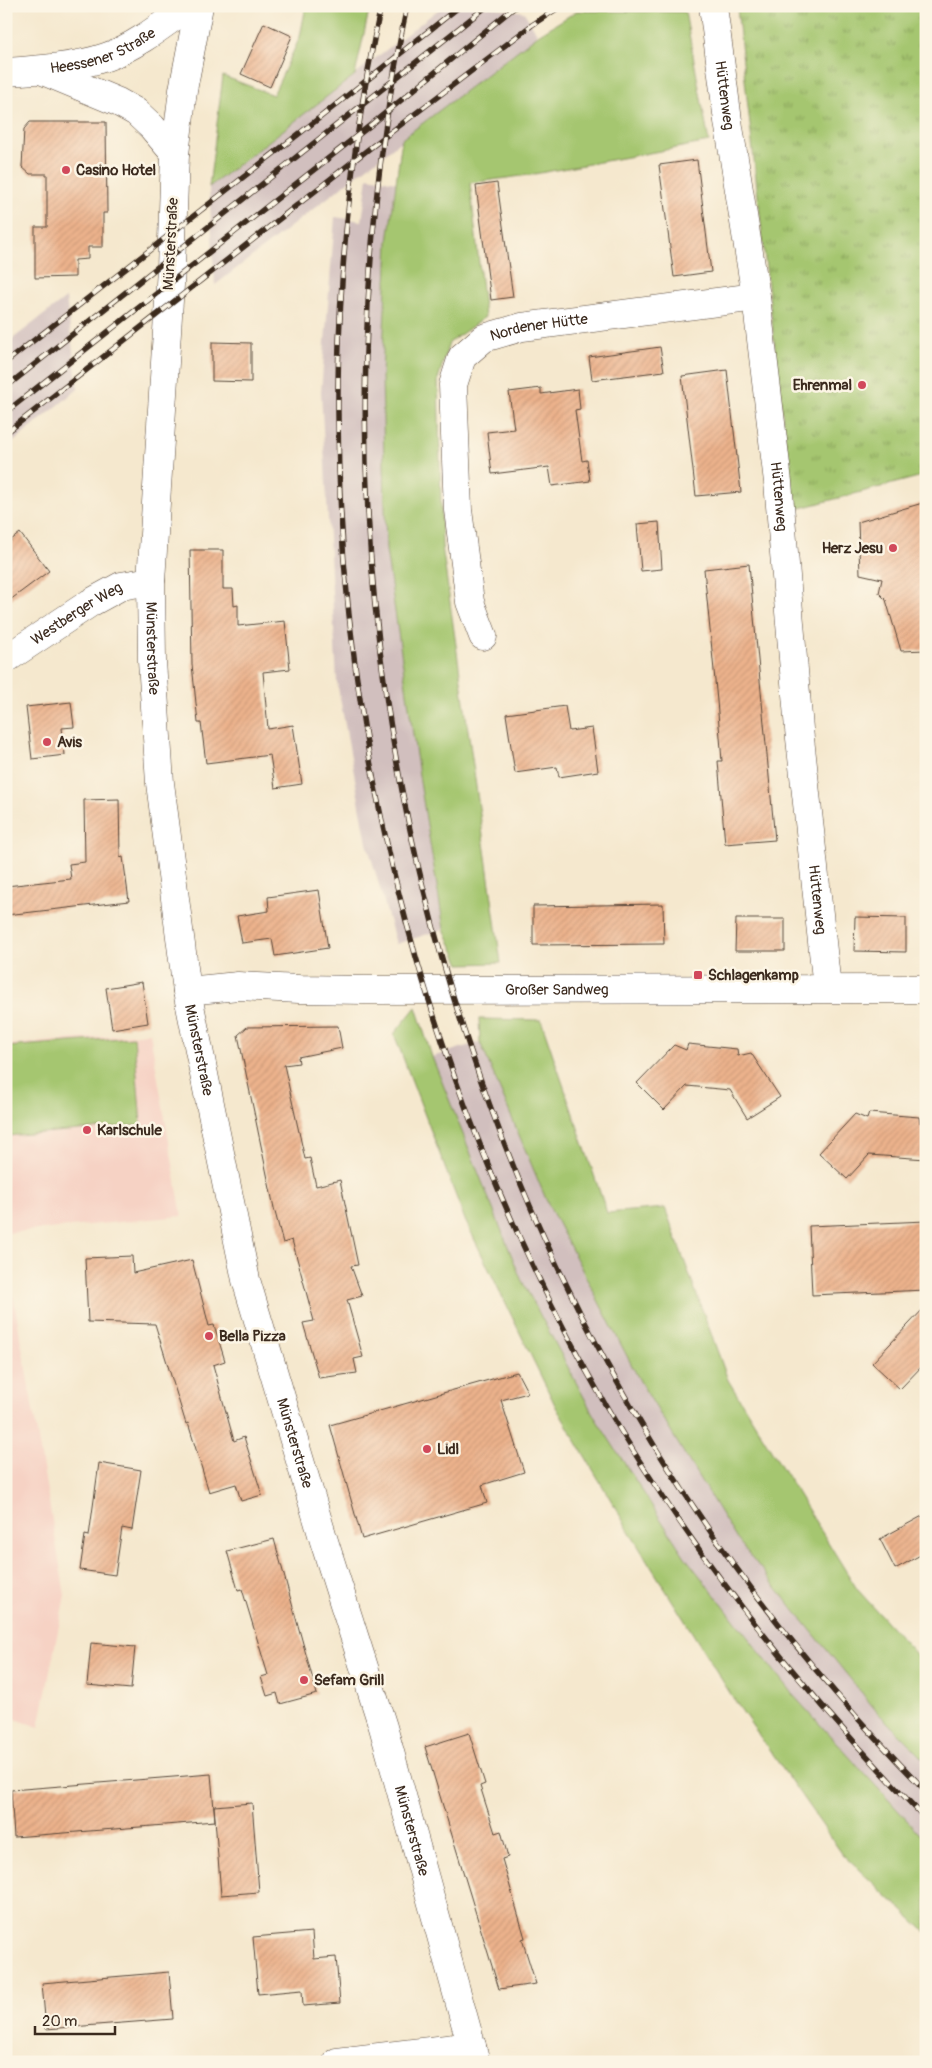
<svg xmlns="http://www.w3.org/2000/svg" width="932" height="2068" viewBox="0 0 932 2068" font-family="Pangolin,sans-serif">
	<defs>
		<pattern id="park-tufts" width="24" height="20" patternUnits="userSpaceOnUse" patternTransform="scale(1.25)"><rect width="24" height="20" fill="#a5c66f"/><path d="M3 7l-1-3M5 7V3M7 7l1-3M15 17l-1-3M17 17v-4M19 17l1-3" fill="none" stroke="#88a15b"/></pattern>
		<pattern id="building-hatch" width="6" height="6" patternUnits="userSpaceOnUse" patternTransform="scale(1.25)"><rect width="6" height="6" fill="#ecb28c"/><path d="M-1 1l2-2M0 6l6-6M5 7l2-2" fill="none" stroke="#cb9978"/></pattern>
	</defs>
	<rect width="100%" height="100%" fill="#fcf5e5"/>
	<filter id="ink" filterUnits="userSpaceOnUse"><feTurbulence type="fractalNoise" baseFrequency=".02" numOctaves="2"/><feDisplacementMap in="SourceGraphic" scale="10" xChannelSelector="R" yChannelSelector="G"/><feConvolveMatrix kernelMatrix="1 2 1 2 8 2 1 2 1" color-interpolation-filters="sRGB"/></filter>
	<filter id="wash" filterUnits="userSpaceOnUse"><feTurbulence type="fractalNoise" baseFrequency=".0096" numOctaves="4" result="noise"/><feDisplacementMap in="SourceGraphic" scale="20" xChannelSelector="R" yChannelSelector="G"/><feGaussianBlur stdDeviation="1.12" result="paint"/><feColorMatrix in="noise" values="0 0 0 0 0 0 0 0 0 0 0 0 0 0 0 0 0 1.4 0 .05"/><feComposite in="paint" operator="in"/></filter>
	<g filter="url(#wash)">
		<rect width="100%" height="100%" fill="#f5e8ce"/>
		<g fill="#f6d2c4">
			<path d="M 150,1033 L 182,1216 L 6,1233 L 6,1045 Z"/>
			<path d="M 6,1254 L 65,1595 L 39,1727 L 6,1716 Z"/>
		</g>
		<g fill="#d1bfbe">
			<path d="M 443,6 L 484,6 L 524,12 L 538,35 L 215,285 L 209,187 Z"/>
			<path d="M 368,177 L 396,182 L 388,242 L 386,549 L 420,782 L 444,929 L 396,944 L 367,843 L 337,682 L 321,392 L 335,217 L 362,221 Z"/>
			<path d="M 66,298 L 78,389 L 6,448 L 6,344 Z"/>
			<path d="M 480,1042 L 548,1204 L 641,1383 L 736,1538 L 878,1713 L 926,1761 L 926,1841 L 793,1695 L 685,1557 L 594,1416 L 521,1279 L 432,1057 Z"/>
		</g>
		<g fill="#a5c66f" stroke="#707846">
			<path d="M 306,6 L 370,6 L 355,75 L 209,187 L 223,76 L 273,95 L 300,37 Z"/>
			<path d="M 577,11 L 685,12 L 709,142 L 529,175 L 470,183 L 485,317 L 449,343 L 438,379 L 442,546 L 501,963 L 460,964 L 444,929 L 420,782 L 386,550 L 382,375 L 388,242 L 402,139 L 538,35 Z"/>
			<path d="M 416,1007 L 432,1057 L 521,1279 L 594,1416 L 685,1557 L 793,1695 L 926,1841 L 926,1932 L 843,1855 L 735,1701 L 635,1541 L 556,1407 L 465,1220 L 394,1034 Z"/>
			<path d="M 479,1019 L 541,1020 L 607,1213 L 665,1208 L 728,1380 L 857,1589 L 926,1665 L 926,1761 L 878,1713 L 736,1538 L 641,1383 L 548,1204 L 480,1042 Z"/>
			<path d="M 134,1037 L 141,1125 L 6,1136 L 6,1047 Z"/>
		</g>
		<path fill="url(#park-tufts)" stroke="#707846" d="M 926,6 L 926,475 L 793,510 L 737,8 Z"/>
		<g id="blocks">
			<g fill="url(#building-hatch)">
				<path d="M 264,23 L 292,36 L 270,87 L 241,74 Z"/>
				<path d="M 30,122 L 106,122 L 107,213 L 103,213 L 103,247 L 88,247 L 88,259 L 75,260 L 75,277 L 35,278 L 35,227 L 47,227 L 47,174 L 30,174 L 22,167 L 24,129 Z"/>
				<path d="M 697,160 L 711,272 L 674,277 L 659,165 Z"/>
				<path d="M 497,183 L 513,297 L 491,300 L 476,186 Z"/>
				<path d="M 212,342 L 251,343 L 251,382 L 212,381 Z"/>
				<path d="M 660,347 L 664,371 L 592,380 L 589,357 Z"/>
				<path d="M 727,370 L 741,492 L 696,496 L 682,376 Z"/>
				<path d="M 541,388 L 541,394 L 578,389 L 580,409 L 575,410 L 582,461 L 587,460 L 590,481 L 552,486 L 549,467 L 492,474 L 487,432 L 514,429 L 509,392 Z"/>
				<path d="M 926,502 L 926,650 L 901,651 L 886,600 L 879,593 L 882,579 L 860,574 L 858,522 Z"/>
				<path d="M 659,522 L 662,569 L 641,571 L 637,524 Z"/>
				<path d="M 20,533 L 49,571 L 6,603 L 6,544 Z"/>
				<path d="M 190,550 L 223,550 L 223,589 L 233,589 L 234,606 L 238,605 L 238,626 L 285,621 L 290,669 L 263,672 L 268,729 L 293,725 L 302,784 L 275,788 L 270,755 L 206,763 L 201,723 L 198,723 L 192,664 Z"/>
				<path d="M 749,564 L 775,840 L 725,844 L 718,761 L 722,761 L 717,701 L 704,569 Z"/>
				<path d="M 71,702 L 74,727 L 62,728 L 65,755 L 32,759 L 26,707 Z"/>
				<path d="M 565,706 L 569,731 L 592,728 L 598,771 L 559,777 L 557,767 L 515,773 L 506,714 Z"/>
				<path d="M 119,799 L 120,858 L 123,857 L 129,901 L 6,915 L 6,886 L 71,879 L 69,864 L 85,862 L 84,800 Z"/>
				<path d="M 319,890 L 328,948 L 275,956 L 272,939 L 242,943 L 237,916 L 269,911 L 268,897 Z"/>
				<path d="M 663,904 L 664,944 L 533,945 L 533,906 Z"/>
				<path d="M 855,917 L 906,918 L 906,952 L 854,951 Z"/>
				<path d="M 736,919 L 785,919 L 785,951 L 735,951 Z"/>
				<path d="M 142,982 L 148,1023 L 112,1029 L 106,988 Z"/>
				<path d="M 338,1026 L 342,1048 L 298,1057 L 299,1063 L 284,1065 L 305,1159 L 310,1158 L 316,1186 L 340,1180 L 358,1265 L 351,1266 L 362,1296 L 347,1300 L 363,1357 L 354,1359 L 357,1373 L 319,1378 L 303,1323 L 314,1321 L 292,1240 L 283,1243 L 274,1208 L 238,1035 L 247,1027 Z"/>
				<path d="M 688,1044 L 737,1049 L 738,1056 L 751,1053 L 780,1097 L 747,1118 L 730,1090 L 687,1086 L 664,1110 L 637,1083 L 674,1045 L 686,1050 Z"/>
				<path d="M 869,1113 L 919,1117 L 920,1123 L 926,1121 L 926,1159 L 869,1155 L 847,1179 L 819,1153 L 855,1114 L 867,1119 Z"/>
				<path d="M 926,1221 L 926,1290 L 812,1295 L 809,1226 Z"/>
				<path d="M 132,1256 L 133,1273 L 192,1260 L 209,1326 L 214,1325 L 225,1361 L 213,1365 L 234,1441 L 244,1437 L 262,1495 L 241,1501 L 236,1484 L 209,1492 L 188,1423 L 186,1424 L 155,1324 L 88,1322 L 85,1258 Z"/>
				<path d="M 926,1306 L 926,1362 L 900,1389 L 872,1363 Z"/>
				<path d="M 517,1372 L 528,1393 L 501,1400 L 524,1472 L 482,1485 L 487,1503 L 362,1539 L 330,1425 Z"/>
				<path d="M 99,1463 L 141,1470 L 132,1530 L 122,1528 L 115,1575 L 80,1570 L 85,1535 L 89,1536 Z"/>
				<path d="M 926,1514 L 926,1552 L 895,1569 L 880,1539 Z"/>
				<path d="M 274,1539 L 317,1694 L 280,1704 L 277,1693 L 267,1696 L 261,1677 L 268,1675 L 242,1589 L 238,1590 L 227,1551 Z"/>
				<path d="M 91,1643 L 135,1647 L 131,1689 L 87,1685 Z"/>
				<path d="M 469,1733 L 485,1784 L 480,1786 L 495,1833 L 501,1831 L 508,1857 L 502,1859 L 525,1938 L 522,1939 L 536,1984 L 499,1989 L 425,1747 Z"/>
				<path d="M 211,1774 L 215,1821 L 14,1837 L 11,1790 Z"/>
				<path d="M 252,1803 L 259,1892 L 221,1895 L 214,1806 Z"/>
				<path d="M 312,1932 L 314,1959 L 336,1957 L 340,2003 L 303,2006 L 302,1990 L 258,1994 L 253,1937 Z"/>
				<path d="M 169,1972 L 173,2019 L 46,2029 L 42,1983 Z"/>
			</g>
		</g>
	</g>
	<g filter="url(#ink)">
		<use href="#blocks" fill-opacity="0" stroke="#574638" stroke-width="1"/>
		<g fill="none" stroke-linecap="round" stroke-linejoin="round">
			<defs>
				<g id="minor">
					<path id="s1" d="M 713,6 L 728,121 L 756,297 L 778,482 L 799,729 L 827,988"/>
					<path id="s2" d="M 483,636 L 470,602 L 458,510 L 453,385 L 462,357 L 484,338 L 522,327 L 756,297"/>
					<path id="s3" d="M 6,659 L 90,603 L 121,586 L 151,581"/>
					<path id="s4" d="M 187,991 L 238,986 L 299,989 L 364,990 L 926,989"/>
					<path d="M 337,2062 L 472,2046"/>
				</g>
				<g id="major">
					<path id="s5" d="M 199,6 L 183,90 L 175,154 L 171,269 L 151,581 L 152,661 L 160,783 L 187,991 L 246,1280 L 324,1541 L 383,1727 L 476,2062"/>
					<path d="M 41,70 L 118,102 L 136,112 L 152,127 L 175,154"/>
					<path id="s6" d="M 6,72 C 37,70 77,67 106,57 C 135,47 164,24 189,6"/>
				</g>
			</defs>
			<use href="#minor" stroke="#574638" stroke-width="29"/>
			<use href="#major" stroke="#574638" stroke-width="29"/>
			<use href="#minor" stroke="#fff" stroke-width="28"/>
			<use href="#major" stroke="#fff" stroke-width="28"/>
			<defs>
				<g id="rail">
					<path d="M 381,6 C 277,479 365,986 605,1404 C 693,1556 804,1693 926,1819"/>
					<path d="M 407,6 C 310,463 384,954 607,1364 C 692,1520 801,1664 926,1791"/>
					<path d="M 6,362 L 318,119 L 460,6"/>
					<path d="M 6,387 L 487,6"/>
					<path d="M 6,412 L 372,124 L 516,6"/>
					<path d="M 6,433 L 370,148 L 532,25 L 561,6"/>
				</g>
			</defs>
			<use href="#rail" stroke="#3b2a1e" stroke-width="5.5"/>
			<use href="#rail" stroke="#fcf5e5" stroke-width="4" stroke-dasharray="11" stroke-linecap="butt"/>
		</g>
	</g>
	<g fill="#d1495b" stroke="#fcf5e5" stroke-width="2">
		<circle cx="66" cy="170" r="5"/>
		<circle cx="862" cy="385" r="5"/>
		<circle cx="893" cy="548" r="5"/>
		<circle cx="47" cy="742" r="5"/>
		<rect x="693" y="970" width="10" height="10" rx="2.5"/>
		<circle cx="87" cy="1130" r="5"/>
		<circle cx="209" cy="1336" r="5"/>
		<circle cx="427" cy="1449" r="5"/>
		<circle cx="304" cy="1680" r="5"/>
	</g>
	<g text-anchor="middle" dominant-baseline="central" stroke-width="5" stroke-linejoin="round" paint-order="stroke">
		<g font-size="15" fill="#3b2a1e" stroke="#fcf5e5">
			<text stroke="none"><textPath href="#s6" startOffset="100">Heessener Straße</textPath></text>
			<text stroke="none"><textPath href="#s1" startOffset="90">Hüttenweg</textPath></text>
			<text transform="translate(171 244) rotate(-87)">Münsterstraße</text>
			<text stroke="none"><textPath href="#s2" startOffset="369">Nordener Hütte</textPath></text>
			<text stroke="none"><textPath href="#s1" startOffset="495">Hüttenweg</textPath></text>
			<text stroke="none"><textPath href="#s3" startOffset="84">Westberger Weg</textPath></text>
			<text stroke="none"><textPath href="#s5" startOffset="645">Münsterstraße</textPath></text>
			<text stroke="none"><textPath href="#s1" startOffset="900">Hüttenweg</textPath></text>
			<text stroke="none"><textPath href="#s4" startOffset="370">Großer Sandweg</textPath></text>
			<text stroke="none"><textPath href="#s5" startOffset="1050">Münsterstraße</textPath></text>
			<text stroke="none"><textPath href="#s5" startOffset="1455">Münsterstraße</textPath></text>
			<text stroke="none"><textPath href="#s5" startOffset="1860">Münsterstraße</textPath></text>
		</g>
		<g font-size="15" font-weight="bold" fill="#3b2a1e" stroke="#fcf5e5" text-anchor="start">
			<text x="76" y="170">Casino Hotel</text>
			<text x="852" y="385" text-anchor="end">Ehrenmal</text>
			<text x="883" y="548" text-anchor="end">Herz Jesu</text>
			<text x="57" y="742">Avis</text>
			<text x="708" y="975">Schlagenkamp</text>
			<text x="97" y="1130">Karlschule</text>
			<text x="219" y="1336">Bella Pizza</text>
			<text x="437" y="1449">Lidl</text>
			<text x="314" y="1680">Sefam Grill</text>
		</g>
	</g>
	<rect width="932" height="2068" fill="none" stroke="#fcf5e5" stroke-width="25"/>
	<path d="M35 2026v8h80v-8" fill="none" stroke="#3b2a1e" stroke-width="2.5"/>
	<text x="42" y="2026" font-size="15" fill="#3b2a1e" stroke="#fcf5e5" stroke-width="4" paint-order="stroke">20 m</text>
</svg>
